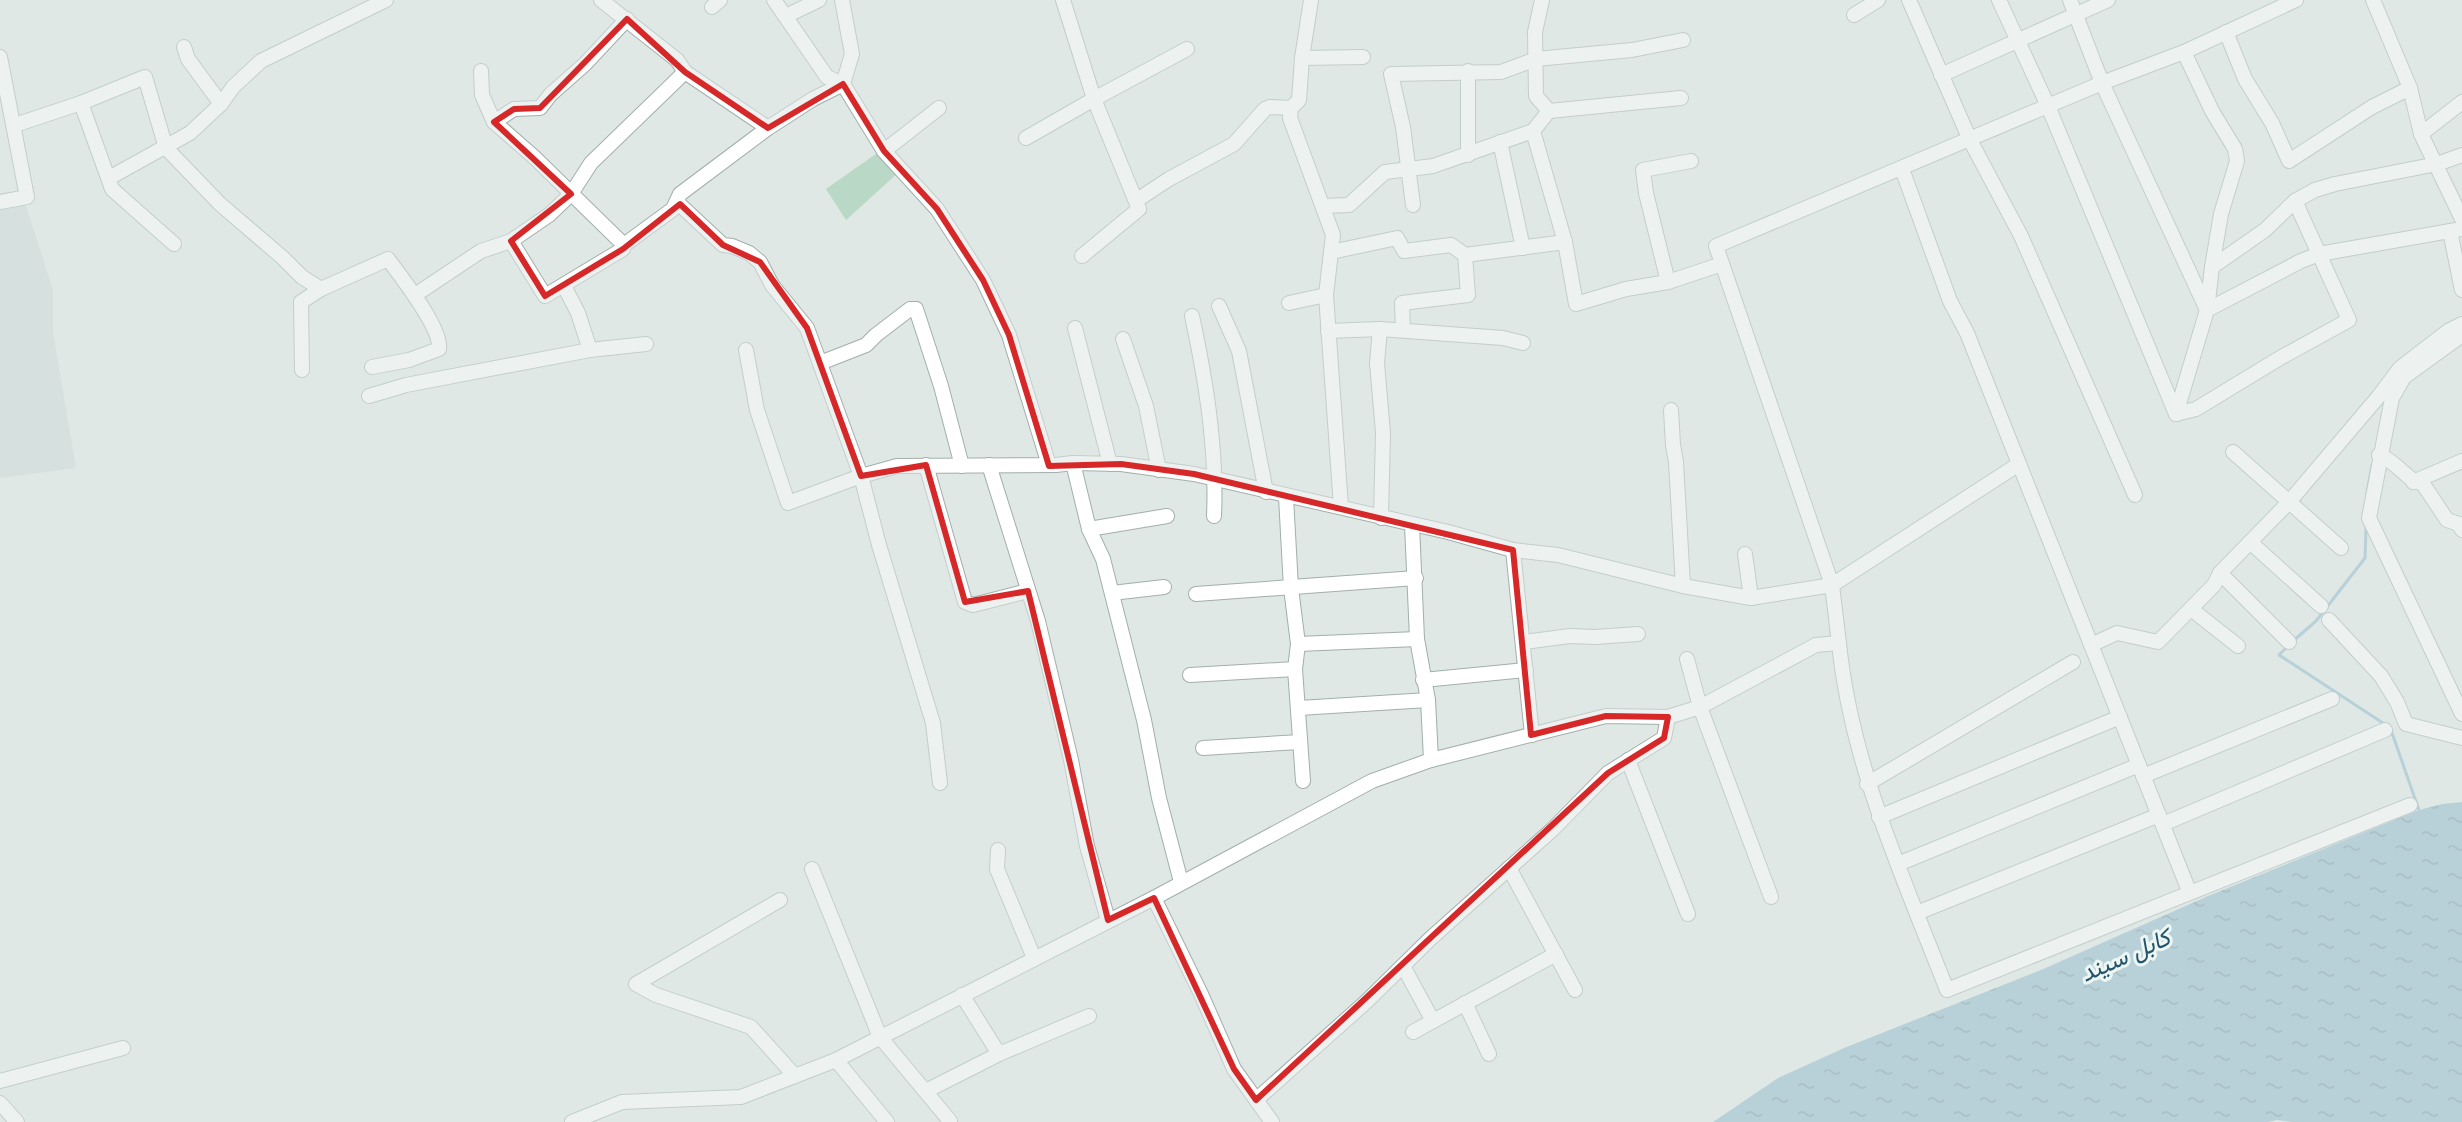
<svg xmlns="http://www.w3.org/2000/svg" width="2462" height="1122" viewBox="0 0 2462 1122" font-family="'DM Sans',Vazirmatn,sans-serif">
	<defs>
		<pattern id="water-ripples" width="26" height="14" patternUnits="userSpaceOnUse" patternTransform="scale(2)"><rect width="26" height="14" fill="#8bb7c9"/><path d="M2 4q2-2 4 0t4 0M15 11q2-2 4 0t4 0" fill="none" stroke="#7196a4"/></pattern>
	</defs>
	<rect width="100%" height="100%" fill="#dfe8e5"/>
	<path fill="#cdd8d5" d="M 25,203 L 53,290 L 53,332 L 76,468 L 0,478 L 0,209 Z"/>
	<path fill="#b9d8c6" d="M 880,151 L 899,172 L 846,220 L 826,189 Z"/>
	<path fill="url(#water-ripples)" d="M 2462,802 L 2462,1122 L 2292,1122 L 2277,1120 L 2268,1122 L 1713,1122 L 1778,1078 L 1844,1048 L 2041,970 L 2208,896 L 2419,810 L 2442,804 Z"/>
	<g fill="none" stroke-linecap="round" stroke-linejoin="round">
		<g stroke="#8bb7c9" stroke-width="3">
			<path d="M 2367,493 L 2372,465"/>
			<path d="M 2293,641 L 2316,621 L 2365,558 L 2366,528"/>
			<path d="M 2288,646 L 2279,655 L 2386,725"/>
			<path d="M 2391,730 L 2420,813"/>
		</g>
		<defs>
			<g id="minor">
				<path d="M 601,0 L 677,60 L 685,72 L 768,128"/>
				<path d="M 774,0 L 827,77 L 843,84 L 884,151 L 937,209 L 983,280 L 1009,335 L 1049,465"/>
				<path d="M 1063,0 L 1094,99 L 1139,209 L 1082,256"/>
				<path d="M 1311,0 L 1302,58 L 1299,100 L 1291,108 L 1290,118 L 1333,235 L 1326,295 L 1341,507"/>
				<path d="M 1542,0 L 1535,32 L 1536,96 L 1549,111"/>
				<path d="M 1909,0 L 1970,140 L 2021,236 L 2135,495"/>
				<path d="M 1999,0 L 2048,106 L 2176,414"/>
				<path d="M 2070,0 L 2102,83 L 2207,310 L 2301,261 L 2319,254 L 2462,229"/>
				<path d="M 2373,0 L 2410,88 L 2421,134 L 2462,219"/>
				<path d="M 712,7 L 720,0"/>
				<path d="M 1854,15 L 1878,0"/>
				<path d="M 786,16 L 819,0"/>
				<path d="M 2226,32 L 2245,79 L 2272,123 L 2289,161 L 2372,107 L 2410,88"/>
				<path d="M 184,47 L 188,59 L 221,104"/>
				<path d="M 0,57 L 27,197 L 0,202"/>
				<path d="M 1302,58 L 1363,57"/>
				<path d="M 481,71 L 482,95 L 494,122 L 534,157 L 624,245"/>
				<path d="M 1941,75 L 2108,0"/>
				<path d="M 81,103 L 112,189 L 174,244"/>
				<path d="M 494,122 L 514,109 L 540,108 L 551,94 L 585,64 L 627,19"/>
				<path d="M 15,125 L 81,103 L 145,77 L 166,148 L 220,204 L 283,258 L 302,277 L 321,289"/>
				<path d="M 1533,131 L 1565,242 L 1576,304 L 1626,289 L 1668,282 L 1722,264"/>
				<path d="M 2421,134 L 2462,102"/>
				<path d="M 1026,138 L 1094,99 L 1187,49"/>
				<path d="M 1500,142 L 1523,248"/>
				<path d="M 884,151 L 939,108"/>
				<path d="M 1468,155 L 1468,71"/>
				<path d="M 1902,169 L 1950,301 L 1967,333 L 2189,891"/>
				<path d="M 109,178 L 190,133 L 221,104 L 233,87 L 261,61 L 386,0"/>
				<path d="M 1137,200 L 1169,179 L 1234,144 L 1265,109 L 1270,107 L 1291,108"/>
				<path d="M 677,202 L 723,245 L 732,246 L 749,253 L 760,262 L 772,285 L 807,328 L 861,476 L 879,545 L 933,723 L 940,783"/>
				<path d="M 1413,205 L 1403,127 L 1391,74 L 1501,72 L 1536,59 L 1632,50 L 1683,40"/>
				<path d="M 1323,206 L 1349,205 L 1385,172 L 1433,166 L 1533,131 L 1549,111 L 1681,98"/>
				<path d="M 2450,231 L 2462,290"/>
				<path d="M 511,241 L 545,296 L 623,249 L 624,245 L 673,209 L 680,194 L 768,128 L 813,99 L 843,84 L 852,54 L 842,0"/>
				<path d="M 1331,252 L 1397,238 L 1404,251 L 1451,245 L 1465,255 L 1468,295 L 1402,303 L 1403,330"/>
				<path d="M 1465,255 L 1565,242"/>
				<path d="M 2212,267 L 2265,230 L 2295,201 L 2315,190 L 2335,184 L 2437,164 L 2462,155"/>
				<path d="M 1668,282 L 1646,193 L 1643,170 L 1691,161"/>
				<path d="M 564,286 L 578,313 L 590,350"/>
				<path d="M 415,295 L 481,251 L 511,241 L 549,215 L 571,194 L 591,163 L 685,72"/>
				<path d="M 1289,303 L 1326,295"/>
				<path d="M 1219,306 L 1239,351 L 1266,492"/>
				<path d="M 1192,316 C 1206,381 1217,449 1214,516"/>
				<path d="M 1075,328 L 1110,464"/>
				<path d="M 1380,329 L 1377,363 L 1383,433 L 1381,518"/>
				<path d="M 1328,331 L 1380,329 L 1503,338 L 1523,343"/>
				<path d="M 2462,335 L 2404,377 L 2392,398 L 2369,518 L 2462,714"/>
				<path d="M 1123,339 L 1146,406 L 1159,470"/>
				<path d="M 746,350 L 757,410 L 788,503 L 861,476 L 897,466 L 1056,465 L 1073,463 L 1121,464 L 1194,474 L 1448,532 L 1513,550 L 1558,555 L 1683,586 L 1751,598 L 1832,585 L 2019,464"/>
				<path d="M 820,363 L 866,345 L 876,335 L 910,309 L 916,309 L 941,386 L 962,466"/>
				<path d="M 302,370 L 301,302 L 321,289 L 388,259 C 401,277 442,328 439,349 L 409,360 L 372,367"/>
				<path d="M 369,396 L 406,385 L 590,350 L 646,344"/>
				<path d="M 1671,410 L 1673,445 L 1676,462 L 1683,586"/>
				<path d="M 2176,414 L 2207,310 L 2212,267 L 2221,214 L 2237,161 L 2235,149 L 2212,111 L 2184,52"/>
				<path d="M 2176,414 L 2196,409 L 2280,358 L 2349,320 L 2295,201"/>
				<path d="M 2233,452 L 2341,548"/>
				<path d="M 2379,455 C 2397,461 2405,480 2423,484 L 2447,520 L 2459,524 L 2462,530"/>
				<path d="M 1073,463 L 1089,529 L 1103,559 L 1144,720 L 1159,798 L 1181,882"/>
				<path d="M 926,465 L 965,602 L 973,605 L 1028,591"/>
				<path d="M 989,465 L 1038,621 L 1071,760 L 1087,846 L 1108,920"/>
				<path d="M 2413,482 L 2462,461"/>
				<path d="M 1286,497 L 1291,588 L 1298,644 L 1295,669 L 1303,781"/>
				<path d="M 1412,525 L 1417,639 L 1428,700 L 1431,760"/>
				<path d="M 1089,529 L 1167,516"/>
				<path d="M 2250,542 L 2321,606"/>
				<path d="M 1513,550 L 1532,735"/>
				<path d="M 1745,554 L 1751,598"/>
				<path d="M 2220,573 L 2289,642"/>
				<path d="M 1112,593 L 1164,587"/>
				<path d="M 1196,594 L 1416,578"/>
				<path d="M 2191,609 L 2238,646"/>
				<path d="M 2329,620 L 2381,676 L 2397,702 L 2406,724 L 2462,738"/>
				<path d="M 1524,642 L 1570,636 L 1595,637 L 1638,634"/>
				<path d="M 1839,643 C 1851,764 1903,877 1947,990 L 2410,805"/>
				<path d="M 1298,644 L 1417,639"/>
				<path d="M 2091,645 L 2117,633 L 2158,642 L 2214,585 L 2220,573 L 2289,502 L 2379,396 L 2400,368 L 2448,331 L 2462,324"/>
				<path d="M 1687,659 L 1700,707 L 1771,897"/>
				<path d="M 1190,675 L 1295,669"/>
				<path d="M 1423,680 L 1526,670"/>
				<path d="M 1299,708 L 1428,700"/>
				<path d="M 1203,748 L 1300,742"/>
				<path d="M 1628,760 L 1688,914"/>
				<path d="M 2143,776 L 2332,699"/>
				<path d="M 1867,784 L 2073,662"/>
				<path d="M 1879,817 L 2120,717"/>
				<path d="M 2163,824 L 2385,730"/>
				<path d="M 998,850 L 997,869 L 1034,958"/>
				<path d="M 1898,864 L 2139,765"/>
				<path d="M 1509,868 L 1575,990"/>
				<path d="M 812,869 L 880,1037 L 950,1121"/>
				<path d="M 1154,898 L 1201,994 L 1234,1069 L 1272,1122"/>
				<path d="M 780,900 L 636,984 L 656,995 L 751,1027 L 795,1076"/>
				<path d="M 1917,913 L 2159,815"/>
				<path d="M 1403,966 L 1433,1021"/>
				<path d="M 962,995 L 999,1054"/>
				<path d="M 1465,1003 L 1489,1054"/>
				<path d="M 1413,1032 L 1556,954"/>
				<path d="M 836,1060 L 887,1122"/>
				<path d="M 0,1081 L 123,1048"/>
				<path d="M 926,1091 L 999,1054 L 1089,1016"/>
				<path d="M 1256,1100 L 1366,1002 L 1430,939 L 1553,829 L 1608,773 L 1664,738 L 1668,717"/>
				<path d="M 0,1103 L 17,1122"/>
				<path d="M 572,1122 L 622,1102 L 741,1097 L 836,1060 L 1154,898 L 1372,781 L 1431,760 L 1606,716 L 1668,717 L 1700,707 L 1816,645 L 1839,643 L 1832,585 L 1716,246 L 2102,83 L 2184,52 L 2296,0"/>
			</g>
		</defs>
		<use href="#minor" stroke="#a2afac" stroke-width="16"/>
		<use href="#minor" stroke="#fff" stroke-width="14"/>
	</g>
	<path d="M0 0H2462V1122H0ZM 627,19 L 685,72 L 768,128 L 843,84 L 884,151 L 937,209 L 983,280 L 1009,335 L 1049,466 L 1121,464 L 1194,474 L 1513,550 L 1531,735 L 1606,716 L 1668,717 L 1664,738 L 1608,773 L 1256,1100 L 1234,1069 L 1154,898 L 1108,920 L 1028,591 L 965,602 L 926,465 L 861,476 L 807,328 L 760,262 L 723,245 L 680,204 L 623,249 L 545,296 L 511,241 L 571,194 L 494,122 L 514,109 L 540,108 Z" fill="#dfe8e5" fill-opacity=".55" fill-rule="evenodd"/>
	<path fill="none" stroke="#d62828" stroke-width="6" stroke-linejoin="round" d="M 627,19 L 685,72 L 768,128 L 843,84 L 884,151 L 937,209 L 983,280 L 1009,335 L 1049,466 L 1121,464 L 1194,474 L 1513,550 L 1531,735 L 1606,716 L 1668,717 L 1664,738 L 1608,773 L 1256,1100 L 1234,1069 L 1154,898 L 1108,920 L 1028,591 L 965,602 L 926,465 L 861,476 L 807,328 L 760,262 L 723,245 L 680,204 L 623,249 L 545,296 L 511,241 L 571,194 L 494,122 L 514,109 L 540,108 Z"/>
	<g text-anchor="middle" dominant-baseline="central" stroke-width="6" stroke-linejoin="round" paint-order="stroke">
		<g font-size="24" font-style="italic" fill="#22556c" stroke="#eef6f3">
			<text transform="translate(2125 955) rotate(-24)">کابل سيند</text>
		</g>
	</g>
</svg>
